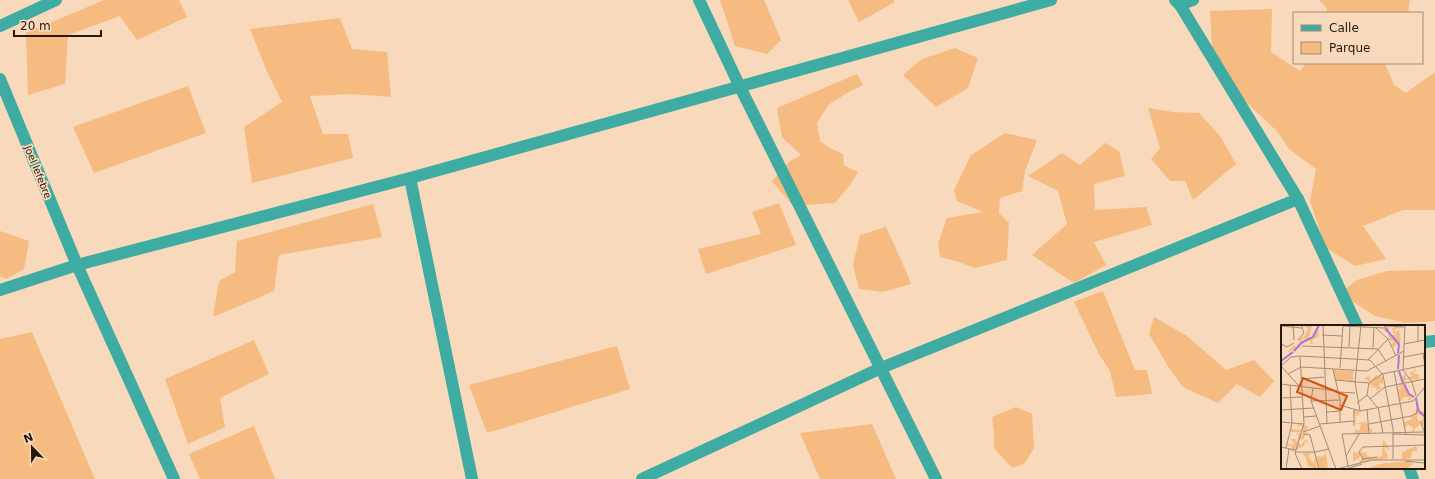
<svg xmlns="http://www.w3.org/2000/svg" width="1435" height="479" viewBox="0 0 1435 479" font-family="'DejaVu Sans',sans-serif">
	<rect width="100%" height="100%" fill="#f8d9bb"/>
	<g fill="#f5bb80">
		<path d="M 104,0 L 179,0 L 187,17 L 137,40 L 120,16 L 68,35 L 65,84 L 28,95 L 26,33 Z"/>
		<path d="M 720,0 L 764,0 L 781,40 L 767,54 L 735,46 Z"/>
		<path d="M 848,0 L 894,0 L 895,2 L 859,22 Z"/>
		<path d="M 1319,0 L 1410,0 L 1408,13 L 1326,13 L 1327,8 Z"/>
		<path d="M 1272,9 L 1271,52 L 1300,71 L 1306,63 L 1385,63 L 1394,85 L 1406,93 L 1435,72 L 1435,210 L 1403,210 L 1363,226 L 1386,259 L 1355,266 L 1326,248 L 1310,201 L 1316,169 L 1289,149 L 1277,131 L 1222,80 L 1213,65 L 1210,11 Z"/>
		<path d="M 340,18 L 352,49 L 387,52 L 391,97 L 352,94 L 310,96 L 323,134 L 348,134 L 353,158 L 252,183 L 244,127 L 282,102 L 268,74 L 250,29 Z"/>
		<path d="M 955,48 L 978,58 L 968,88 L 936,107 L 903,75 L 922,59 Z"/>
		<path d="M 857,74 L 863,85 L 847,93 L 828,105 L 817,123 L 820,141 L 828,147 L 843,154 L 844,165 L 858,172 L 850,185 L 835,203 L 793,206 L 772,181 L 790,161 L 801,155 L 782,137 L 777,108 Z"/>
		<path d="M 188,86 L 206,133 L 94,173 L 73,127 Z"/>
		<path d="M 1148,108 L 1173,112 L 1199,113 L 1220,136 L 1236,164 L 1193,200 L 1185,181 L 1170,181 L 1151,159 L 1160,148 Z"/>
		<path d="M 1005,133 L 1037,140 L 1025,171 L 1022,191 L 1000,198 L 999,213 L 1009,223 L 1007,260 L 975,268 L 956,261 L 940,257 L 938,244 L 947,218 L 983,212 L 957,201 L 954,190 L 971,155 Z"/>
		<path d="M 1105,143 L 1119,151 L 1125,176 L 1094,184 L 1095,210 L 1146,207 L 1152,225 L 1094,242 L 1106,265 L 1074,283 L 1032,255 L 1067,224 L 1058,191 L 1028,176 L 1062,153 L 1080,165 Z"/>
		<path d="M 779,203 L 796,245 L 706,274 L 698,249 L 761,234 L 752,212 Z"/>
		<path d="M 373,204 L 382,237 L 279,255 L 274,291 L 213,317 L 219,281 L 235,272 L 237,241 Z"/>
		<path d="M 886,227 L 905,269 L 911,284 L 883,292 L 859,289 L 853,265 L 860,235 Z"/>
		<path d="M 0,231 L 29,241 L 24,269 L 6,279 L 0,276 Z"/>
		<path d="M 1435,270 L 1435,321 L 1406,323 L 1375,316 L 1340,293 L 1357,280 L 1387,271 Z"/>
		<path d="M 1103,291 L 1135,370 L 1147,370 L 1152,394 L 1116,397 L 1110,371 L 1099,354 L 1074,302 Z"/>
		<path d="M 1154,317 L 1187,336 L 1226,370 L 1254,360 L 1274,381 L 1260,397 L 1237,384 L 1218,403 L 1183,387 L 1169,368 L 1149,334 Z"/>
		<path d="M 32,332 L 95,479 L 0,479 L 0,339 Z"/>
		<path d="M 254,340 L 269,374 L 220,398 L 225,427 L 188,444 L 165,379 Z"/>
		<path d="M 617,346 L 630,389 L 487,433 L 469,385 Z"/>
		<path d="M 1016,407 L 1032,414 L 1034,448 L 1025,463 L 1012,468 L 994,448 L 994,431 L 992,417 Z"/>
		<path d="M 872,424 L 896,479 L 820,479 L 800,433 Z"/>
		<path d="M 254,426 L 275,479 L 200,479 L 189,454 Z"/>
	</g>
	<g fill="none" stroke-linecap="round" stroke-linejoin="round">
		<g stroke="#3eaca2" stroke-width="12">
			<path d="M 699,0 L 740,87 L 936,479"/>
			<path d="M 1175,0 L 1180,5 L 1298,199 L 1357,326"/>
			<path d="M 1180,5 L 1193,0"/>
			<path d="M 0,26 L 56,0"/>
			<path d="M 0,79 L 77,265 L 174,479"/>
			<path d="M 410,178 L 472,479"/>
			<path d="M 0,290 L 77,265 L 410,178 L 1051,0"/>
			<path d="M 1424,342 L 1435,341"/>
			<path d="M 1409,468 L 1413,479"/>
			<path d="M 642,479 L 881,368 L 1298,199"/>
		</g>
	</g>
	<g text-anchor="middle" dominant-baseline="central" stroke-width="3.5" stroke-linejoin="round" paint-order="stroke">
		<g font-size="10" fill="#23180d" stroke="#f8d9bb">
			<text transform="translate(38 172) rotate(68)">Joel lefebre</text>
		</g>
	</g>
	<g transform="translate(1281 325)">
		<rect width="144" height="144" fill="#f8d9bb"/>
		<path d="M 31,0 L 28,12 L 32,13 L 31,8 L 34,9 L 37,5 L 38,11 L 31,15 L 32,19 L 29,19 L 30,15 L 24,16 L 23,13 L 20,16 L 24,17 L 18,22 L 21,22 L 7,27 L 13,20 L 16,23 L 20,16 L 17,17 L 18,14 L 24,11 L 27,4 L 23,1 ZM 116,0 L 123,1 L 112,5 L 115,7 L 118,5 L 120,15 L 118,16 L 120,16 L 112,23 L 110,19 L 113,17 L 106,13 L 109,13 L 107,10 L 108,8 L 101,5 L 106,5 L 105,2 L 108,2 L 108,10 L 114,10 L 116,8 L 113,9 L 111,4 ZM 135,42 L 133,49 L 138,49 L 138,55 L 127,54 L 121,58 L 122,55 L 118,55 L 124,49 L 125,54 L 131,51 L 128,47 L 132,47 ZM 52,45 L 72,46 L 72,56 L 54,55 ZM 95,50 L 102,52 L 102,59 L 99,58 L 98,62 L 101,62 L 97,66 L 94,62 L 89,63 L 92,60 L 88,60 L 89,57 L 83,53 L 88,51 L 90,56 ZM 119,59 L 124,59 L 129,71 L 133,72 L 129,75 L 126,75 L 129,72 L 123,72 L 119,77 L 116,64 L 120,65 L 119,63 L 123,61 L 116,63 ZM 137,77 L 139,87 L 144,86 L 141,93 L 144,93 L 144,103 L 140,98 L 142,91 L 135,89 L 139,100 L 134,103 L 134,106 L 129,108 L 133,104 L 127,99 L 124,103 L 123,97 L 132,94 L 129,92 L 135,87 ZM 74,85 L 79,88 L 77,91 L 74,88 L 75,99 L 85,96 L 83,98 L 86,98 L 89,104 L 91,104 L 91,108 L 88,105 L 87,108 L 73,108 L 76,104 L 78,107 L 80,99 L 74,99 L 73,86 ZM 17,99 L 27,101 L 24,107 L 29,109 L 22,109 L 23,102 L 19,110 L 24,110 L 23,113 L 21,115 L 18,113 L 18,118 L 20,120 L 25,114 L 27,117 L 24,116 L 23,121 L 11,127 L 10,120 L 7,122 L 8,119 L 13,120 L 10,114 L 14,114 L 16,117 L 18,110 L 15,109 L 20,107 L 9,107 L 10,104 L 20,105 L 21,101 L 16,101 ZM 102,114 L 109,125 L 103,122 L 107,131 L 106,134 L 81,137 L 81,128 L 77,134 L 72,136 L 72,127 L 77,128 L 79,126 L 83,128 L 85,126 L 86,131 L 93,133 L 97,131 L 98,123 L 97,132 L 101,131 ZM 126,121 L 126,125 L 135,121 L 137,126 L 131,126 L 130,133 L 121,134 L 121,128 L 125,126 ZM 23,128 L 31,128 L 34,130 L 30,128 L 27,132 L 32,133 L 28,134 L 32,136 L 30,138 L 33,137 L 34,132 L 36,144 L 27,141 L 24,131 L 21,129 ZM 45,129 L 47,144 L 38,144 L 35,131 L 41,132 ZM 128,136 L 132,139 L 126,144 L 86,144 L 98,139 Z" fill="#f5bb80"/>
		<path fill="none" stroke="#ac74e0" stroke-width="2" d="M 104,3 L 118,19 L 117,28M 13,26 L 20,18 L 32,12 L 38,0M 0,36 L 12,27M 117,44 L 118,30M 118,46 L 122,58M 123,59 L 128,69 L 133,72M 135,73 L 137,85 L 144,92"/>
		<path fill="none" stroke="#a38c75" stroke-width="1" d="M 12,0 L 13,15M 42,0 L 46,98M 124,0 L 122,45 L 131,57 L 135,71M 137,0 L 137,16M 0,1 L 21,3 L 22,0M 62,1 L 103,3 L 104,0M 104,1 L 123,2M 95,3 L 107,14 L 115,31M 41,10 L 61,11M 17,15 L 23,8 L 21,3M 0,19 L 6,22 L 13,18M 123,19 L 144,15M 21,21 L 97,24 L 105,36M 68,22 L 69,1M 92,23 L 93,2M 142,28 L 144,41M 19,31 L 23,99M 123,32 L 144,28M 87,35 L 107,14M 0,41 L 10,32 L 19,31 L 89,35 L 102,50 L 112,104 L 112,134M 0,41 L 18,61M 59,43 L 62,0M 52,44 L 59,75 L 59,98M 113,46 L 125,110M 7,49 L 20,42 L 86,46 L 123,26M 21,54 L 43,52M 54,55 L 88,58 L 101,49 L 144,40M 88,58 L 86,70 L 96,82M 0,59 L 57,66M 32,63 L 30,76 L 55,144M 58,67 L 74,68M 0,73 L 21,72M 89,74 L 104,62 L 144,54M 30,76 L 59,75M 76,78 L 86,70M 59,80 L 79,86 L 132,76 L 144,62M 97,82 L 102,108M 86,84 L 88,109M 0,85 L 33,83M 73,85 L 73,101M 79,86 L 74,57 L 80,0M 45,87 L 59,86M 23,92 L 35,91M 139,96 L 144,108M 0,97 L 23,99 L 14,128 L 21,144M 39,99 L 73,96M 88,99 L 130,91 L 136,88 L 135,85M 22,107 L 39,101M 22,109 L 29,110 L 38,144M 112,109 L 144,110M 0,122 L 14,125M 5,123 L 11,98 L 9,60M 14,127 L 34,127 L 48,124M 65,131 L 78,109M 82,134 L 78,127 L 82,122 L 143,120M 124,136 L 144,138M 79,138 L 82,134 L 96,132M 67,141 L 61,109 L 143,107M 5,144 L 8,124M 56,144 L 91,135 L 144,135M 65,144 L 81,139"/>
		<path fill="#d4520c" fill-opacity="0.15" stroke="#d4520c" stroke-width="2" d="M 22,53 L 66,71 L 60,85 L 16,67 Z"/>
		<rect width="144" height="144" fill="none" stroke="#23180d" stroke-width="2"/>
	</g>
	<rect x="1293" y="12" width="130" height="52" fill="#f8d9bb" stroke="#a38c75"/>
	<rect x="1301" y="25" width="20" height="6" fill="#3eaca2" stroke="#a38c75"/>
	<text x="1329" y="32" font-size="12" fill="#23180d">Calle</text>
	<rect x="1301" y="42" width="20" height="12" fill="#f5bb80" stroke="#a38c75"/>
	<text x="1329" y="52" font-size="12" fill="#23180d">Parque</text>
	<g transform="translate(32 447) rotate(338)" stroke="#f8d9bb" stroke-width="3" paint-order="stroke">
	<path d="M0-3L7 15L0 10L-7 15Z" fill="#23180d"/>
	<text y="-6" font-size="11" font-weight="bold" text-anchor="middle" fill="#23180d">N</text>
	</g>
	<path d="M14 30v6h87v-6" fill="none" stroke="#23180d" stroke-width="2"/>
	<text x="20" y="30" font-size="12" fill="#23180d" stroke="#f8d9bb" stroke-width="3" paint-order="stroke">20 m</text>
</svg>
